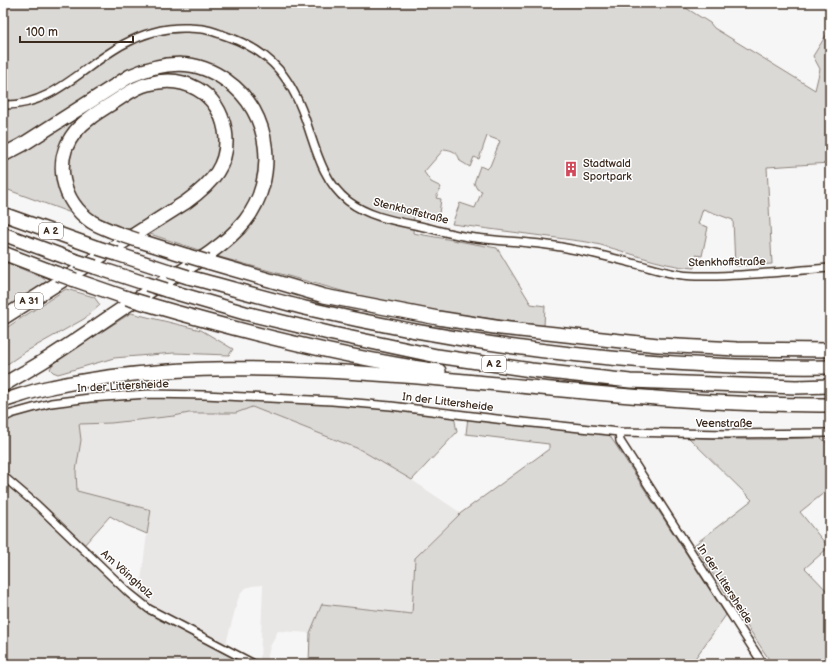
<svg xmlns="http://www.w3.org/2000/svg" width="833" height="667" viewBox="0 0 833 667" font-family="'Balsamiq Sans',sans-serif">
	<rect width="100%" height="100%" fill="#f7f6f6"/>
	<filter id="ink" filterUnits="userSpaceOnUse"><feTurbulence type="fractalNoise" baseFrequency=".025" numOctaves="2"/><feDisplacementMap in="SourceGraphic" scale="8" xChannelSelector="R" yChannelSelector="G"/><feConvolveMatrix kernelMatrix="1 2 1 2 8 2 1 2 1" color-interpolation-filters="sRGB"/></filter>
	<g filter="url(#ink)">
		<path fill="#e9e7e6" d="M 252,407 L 359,449 L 412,480 L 461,513 L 415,558 L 412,614 L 322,604 L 310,633 L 278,631 L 270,647 L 266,664 L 260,661 L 263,585 L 252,586 L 246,588 L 242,592 L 238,599 L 226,644 L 161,611 L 139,596 L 150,510 L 77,492 L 76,471 L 81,440 L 78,424 L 111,423 L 174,416 L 189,413 L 236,413 Z"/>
		<g fill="#dbd9d6" stroke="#8b827a">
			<path d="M 3,3 L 58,3 L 62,8 L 71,3 L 678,3 L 710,23 L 714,28 L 815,90 L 820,69 L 813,56 L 830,29 L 830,163 L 767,167 L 772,264 L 735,266 L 733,220 L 703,209 L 698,224 L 708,227 L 702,256 L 696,255 L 694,268 C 658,266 623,249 587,242 L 452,224 L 460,203 L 475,208 L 482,191 L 477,189 L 474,183 L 480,166 L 487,169 L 490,166 L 500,141 L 487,136 L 479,159 L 474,157 L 470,167 L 460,161 C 458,152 452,150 444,149 L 424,172 L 431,182 L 441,187 L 436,198 L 441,199 L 438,221 L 414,215 L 413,233 L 497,248 L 531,304 L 545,306 L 544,326 L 450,313 L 360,296 L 223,258 L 150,234 L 82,217 L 3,188 Z"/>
			<path d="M 3,261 L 41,277 L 47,281 L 3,311 Z"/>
			<path d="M 66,289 L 94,297 L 100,305 L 84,319 L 25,352 L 3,367 L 3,330 Z"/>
			<path d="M 131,313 L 201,330 L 233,349 L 229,355 L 174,353 L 114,358 L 58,374 L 53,372 L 50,369 L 52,365 L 73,350 Z"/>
			<path d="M 132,397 L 227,397 L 396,408 L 454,416 L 457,432 L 412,480 L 359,449 L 252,407 L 236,413 L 189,413 L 174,416 L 111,423 L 79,424 L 81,440 L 76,471 L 77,491 L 151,510 L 147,534 L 126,525 L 110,516 L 84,545 L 33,496 L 3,471 L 3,421 L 22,414 L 70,403 Z"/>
			<path d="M 468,417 L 608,434 L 610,436 L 726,615 L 691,664 L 309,664 L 310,633 L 322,604 L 412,614 L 415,558 L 461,513 L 549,449 L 549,444 L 466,434 Z"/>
			<path d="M 688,437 C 732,440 776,440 820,437 L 830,446 L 830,488 L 800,512 L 820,537 L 829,547 L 805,568 L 830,594 L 830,653 L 821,664 L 772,664 L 694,545 L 752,500 Z"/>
			<path d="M 3,475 L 149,609 L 254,664 L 3,664 Z"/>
		</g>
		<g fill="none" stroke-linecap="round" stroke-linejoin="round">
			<defs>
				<g id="minor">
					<path d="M 3,105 C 52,107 84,65 124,44 C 144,33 165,27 188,28 C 195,29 201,28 207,30 C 213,31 220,34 226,36 C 273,52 293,80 308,127 C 317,154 325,183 348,201 C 369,217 395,221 420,226 C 438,230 457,236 476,238 C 507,242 539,242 571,249 C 594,253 617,259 640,265 C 659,270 677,276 696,276 C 741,277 786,271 830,268"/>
					<path d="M 3,418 L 11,414 L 51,403 L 90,398 L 148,394 L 204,395 L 332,401 L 391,406 L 513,421 L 619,432 L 728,434 L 830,433"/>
					<path d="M 619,432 L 620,441 L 763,664"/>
					<path d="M 3,476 L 37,505 L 129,593 L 149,609 L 254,664"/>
				</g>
				<g id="motorway">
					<path d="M 3,155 L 22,145 L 130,76 C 164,61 196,58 227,81 C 272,112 278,179 245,221 C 222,250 179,272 148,292 C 112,314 78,340 42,362 C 29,370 16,377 3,385"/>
					<path d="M 3,214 L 98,248"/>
					<path d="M 3,234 L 76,261"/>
					<path d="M 137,240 L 188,256"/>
					<path d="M 3,253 L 58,274"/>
					<path d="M 117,254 L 169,271"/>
					<path d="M 208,262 L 324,296 L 438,318 L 501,328 L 658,345 L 737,349 L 830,350"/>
					<path d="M 95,267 L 147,284"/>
					<path d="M 188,277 C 227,287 265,298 305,308 C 476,348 654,369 830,367"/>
					<path d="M 75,280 L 127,298"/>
					<path d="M 166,290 L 245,313 L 333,334 L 437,356 L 531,370 L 630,381 L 796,387 L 830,386"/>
					<path d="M 147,304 C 243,332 341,357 439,371"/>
					<path d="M 3,318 L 186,202 C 211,184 231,164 225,130 C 218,92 184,74 148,84 C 134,87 123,97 111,104 C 98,112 85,120 75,132 C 52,161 62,202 92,222 C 100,227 110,230 119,234"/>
					<path d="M 3,401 C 19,396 35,390 51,387 C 167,362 287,367 405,376 C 547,387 688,406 830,405"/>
				</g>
			</defs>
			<use href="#minor" stroke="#3b2a1e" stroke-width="10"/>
			<use href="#motorway" stroke="#3b2a1e" stroke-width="16"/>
			<use href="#minor" stroke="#fff" stroke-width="7"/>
			<use href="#motorway" stroke="#fff" stroke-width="13"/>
			<defs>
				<g id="motorway-bridge">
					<path d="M 119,234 L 137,240"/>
					<path d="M 98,248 L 117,254"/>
					<path d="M 188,256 L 208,262"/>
					<path d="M 76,261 L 95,267"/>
					<path d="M 169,271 L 188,277"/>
					<path d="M 58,274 L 75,280"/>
					<path d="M 147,284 L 166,290"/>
					<path d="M 127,298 L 147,304"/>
				</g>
			</defs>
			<use href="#motorway-bridge" stroke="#3b2a1e" stroke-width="16" stroke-linecap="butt"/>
			<use href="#motorway-bridge" stroke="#fff" stroke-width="13"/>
		</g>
	</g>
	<defs>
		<symbol id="building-bare" viewBox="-9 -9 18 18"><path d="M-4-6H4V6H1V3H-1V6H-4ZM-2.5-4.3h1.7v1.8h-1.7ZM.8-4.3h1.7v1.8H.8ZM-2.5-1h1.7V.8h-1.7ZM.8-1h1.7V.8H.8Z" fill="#d1495b" stroke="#fff" stroke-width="2.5" paint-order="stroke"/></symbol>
	</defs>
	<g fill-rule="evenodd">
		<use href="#building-bare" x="560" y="158" width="22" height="22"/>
	</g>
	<g text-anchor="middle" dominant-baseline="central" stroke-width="3" stroke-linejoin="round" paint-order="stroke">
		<g fill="#fff" stroke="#766a62" stroke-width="1">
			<rect x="39" y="223" width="24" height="16" rx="3"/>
			<rect x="15" y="293" width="28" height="16" rx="3"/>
			<rect x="482" y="356" width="24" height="16" rx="3"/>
		</g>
		<g font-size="10" font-weight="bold" fill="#3b2a1e">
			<text x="51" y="231">A 2</text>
			<text x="29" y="301">A 31</text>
			<text x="494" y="364">A 2</text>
		</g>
		<g font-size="11" fill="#3b2a1e" stroke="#fff" text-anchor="start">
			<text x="583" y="163">Stadtwald<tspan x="583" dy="13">Sportpark</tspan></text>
		</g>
		<g font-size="11" fill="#3b2a1e" stroke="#fff">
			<text transform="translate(411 211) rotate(14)">Stenkhoffstraße</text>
			<text transform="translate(727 262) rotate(-1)">Stenkhoffstraße</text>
			<text transform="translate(123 386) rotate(-3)">In der Littersheide</text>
			<text transform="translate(448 402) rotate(7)">In der Littersheide</text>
			<text x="724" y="423">Veenstraße</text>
			<text transform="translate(127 574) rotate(42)">Am Vöingholz</text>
			<text transform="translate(725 584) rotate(57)">In der Littersheide</text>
		</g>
	</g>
	<rect width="833" height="667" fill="none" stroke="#fff" stroke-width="16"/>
	<rect x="8" y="8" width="817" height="651" fill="none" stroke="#3b2a1e" stroke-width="1.5" filter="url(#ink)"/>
	<path d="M20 36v6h113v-6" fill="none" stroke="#3b2a1e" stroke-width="2"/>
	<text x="26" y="36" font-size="12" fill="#3b2a1e" stroke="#ffffff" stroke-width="3" paint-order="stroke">100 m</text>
</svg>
